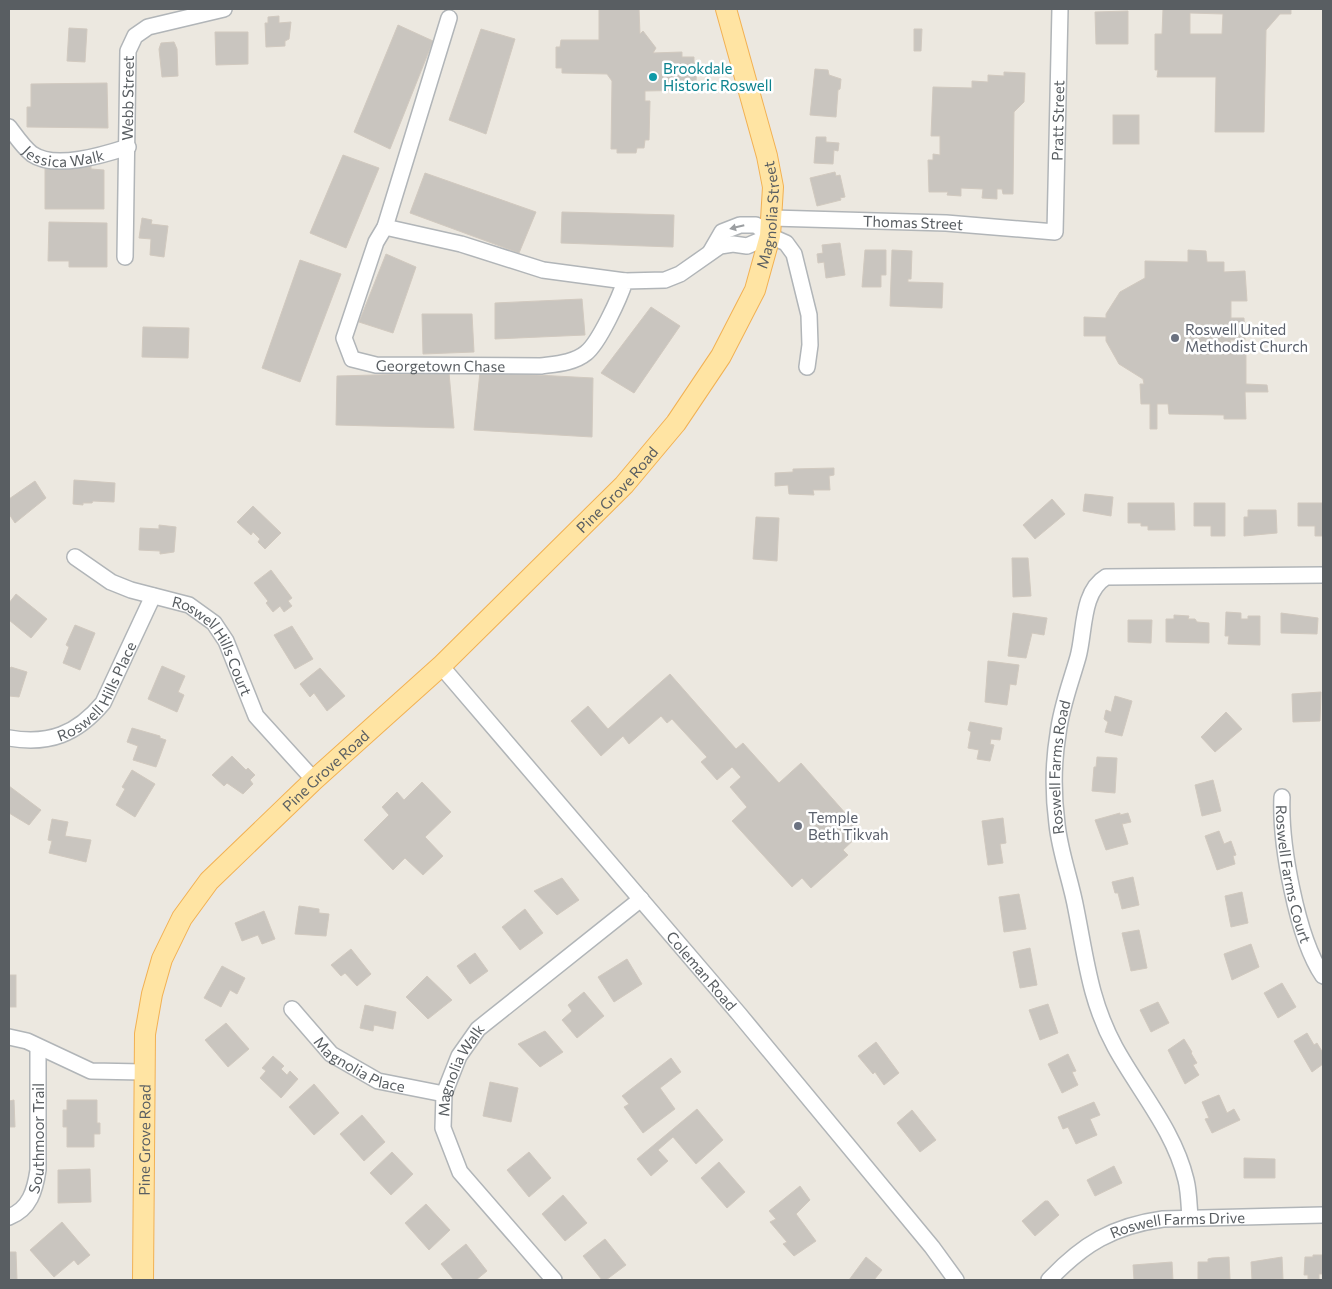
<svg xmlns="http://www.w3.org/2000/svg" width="1332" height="1289" viewBox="0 0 1332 1289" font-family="Commissioner,sans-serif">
	<rect width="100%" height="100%" fill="#ece8e0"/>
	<g fill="#c9c5bf" stroke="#d1c9bf" fill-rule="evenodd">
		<path d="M 599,9 L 639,9 L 640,34 L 643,31 L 656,48 L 653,53 L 682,52 L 682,57 L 694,57 L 694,63 L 697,64 L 696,82 L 693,81 L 693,90 L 645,91 L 645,101 L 650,101 L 649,140 L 645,140 L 644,148 L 637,148 L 636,153 L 617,153 L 617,149 L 611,149 L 612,81 L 607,74 L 562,73 L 562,68 L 556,68 L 556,47 L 560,47 L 561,40 L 599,40 Z"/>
		<path d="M 1163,9 L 1291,9 L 1291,14 L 1280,14 L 1266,30 L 1264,132 L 1215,132 L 1216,77 L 1157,77 L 1158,70 L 1155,70 L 1155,34 L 1162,34 ZM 1190,13 L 1223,14 L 1222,34 L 1190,34 Z"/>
		<path d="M 1128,11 L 1128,44 L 1096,44 L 1095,12 Z"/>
		<path d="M 279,16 L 279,23 L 291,22 L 289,39 L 285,41 L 285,46 L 266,47 L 265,23 L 268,23 L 268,17 Z"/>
		<path d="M 398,25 L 433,41 L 390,149 L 354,132 Z"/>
		<path d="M 69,28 L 87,29 L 85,62 L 67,61 Z"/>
		<path d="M 481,29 L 515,39 L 486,134 L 449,120 Z"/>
		<path d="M 914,29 L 922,29 L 921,51 L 914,51 Z"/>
		<path d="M 215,32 L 248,32 L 248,64 L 216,65 Z"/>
		<path d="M 174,42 L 177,49 L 178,76 L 162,77 L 159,49 L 161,43 Z"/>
		<path d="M 815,69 L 828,70 L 829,75 L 841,79 L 840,89 L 838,90 L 836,117 L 810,115 Z"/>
		<path d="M 1004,72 L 1025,73 L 1024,102 L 1014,112 L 1013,194 L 1003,194 L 1002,189 L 997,189 L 997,199 L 982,198 L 983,189 L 961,188 L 961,196 L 947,195 L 948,192 L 929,192 L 928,160 L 933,160 L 933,154 L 940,155 L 940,136 L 931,136 L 933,87 L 972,88 L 972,81 L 988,82 L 988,75 L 1004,76 Z"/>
		<path d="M 107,83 L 108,128 L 27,127 L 27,107 L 31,107 L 31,84 Z"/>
		<rect x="1113" y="115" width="26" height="29"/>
		<path d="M 816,137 L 826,137 L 826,142 L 839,143 L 838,151 L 834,150 L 833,164 L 814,163 Z"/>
		<path d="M 343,155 L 379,168 L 346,248 L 310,233 Z"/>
		<path d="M 45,164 L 91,164 L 91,169 L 104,170 L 104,209 L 45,209 Z"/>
		<path d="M 835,172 L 836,176 L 840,175 L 845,197 L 840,198 L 841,200 L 817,206 L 810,178 Z"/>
		<path d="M 425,173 L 536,212 L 519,253 L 410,213 Z"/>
		<path d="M 562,212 L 674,215 L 673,247 L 561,243 Z"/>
		<path d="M 142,218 L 152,220 L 151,224 L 168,226 L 164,257 L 150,255 L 151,239 L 139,238 Z"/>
		<path d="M 49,222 L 107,223 L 107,267 L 69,267 L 69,261 L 48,261 Z"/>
		<path d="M 840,243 L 845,275 L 826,278 L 824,262 L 818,263 L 817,254 L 823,253 L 822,245 Z"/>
		<path d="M 865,250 L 886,250 L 886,275 L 881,275 L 881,287 L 862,287 Z"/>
		<path d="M 892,250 L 912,251 L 911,279 L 908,279 L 908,282 L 943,283 L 942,308 L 890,306 Z"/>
		<path d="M 1188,250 L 1206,251 L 1207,262 L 1224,262 L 1224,272 L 1245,271 L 1247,301 L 1231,301 L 1231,318 L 1244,318 L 1245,340 L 1230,340 L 1231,348 L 1246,348 L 1246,384 L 1267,385 L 1268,392 L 1245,392 L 1246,419 L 1224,419 L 1224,415 L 1169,414 L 1168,404 L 1157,404 L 1157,429 L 1150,429 L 1150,404 L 1141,404 L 1140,384 L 1144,384 L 1143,379 L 1119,364 L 1106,341 L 1106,336 L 1084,336 L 1084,317 L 1106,318 L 1106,314 L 1120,292 L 1145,278 L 1145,261 L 1188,262 Z"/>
		<path d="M 386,254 L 416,267 L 393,333 L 359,322 Z"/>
		<path d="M 300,260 L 341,274 L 300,382 L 262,368 Z"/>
		<path d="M 582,299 L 585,335 L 495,339 L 495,303 Z"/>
		<path d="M 651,307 L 680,326 L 634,393 L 601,373 Z"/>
		<path d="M 422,314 L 472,314 L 474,352 L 423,354 Z"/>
		<path d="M 143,327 L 189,328 L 188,358 L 142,357 Z"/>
		<path d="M 480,372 L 593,378 L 592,437 L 474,430 Z"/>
		<path d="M 449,373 L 454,428 L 336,425 L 337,376 Z"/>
		<path d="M 834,468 L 834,475 L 829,476 L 830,490 L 813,490 L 814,495 L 789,494 L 788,485 L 775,486 L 775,473 L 793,472 L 793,469 Z"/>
		<path d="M 74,480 L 115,483 L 114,502 L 93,501 L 92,503 L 83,503 L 83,505 L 73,504 Z"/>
		<path d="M 35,481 L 46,498 L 15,523 L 9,514 L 9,499 Z"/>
		<path d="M 1085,494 L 1113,497 L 1111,516 L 1083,511 Z"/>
		<path d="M 1052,499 L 1065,514 L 1035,539 L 1023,525 Z"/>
		<path d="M 1128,503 L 1174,503 L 1175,530 L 1148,530 L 1148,526 L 1141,526 L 1141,523 L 1128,523 Z"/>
		<path d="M 1194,503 L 1225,503 L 1225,536 L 1211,536 L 1211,526 L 1194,526 Z"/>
		<path d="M 1298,503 L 1323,503 L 1323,536 L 1315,536 L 1315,526 L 1298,526 Z"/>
		<path d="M 253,506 L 281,533 L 265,549 L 258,542 L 260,539 L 253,532 L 251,535 L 237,522 Z"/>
		<path d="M 1248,510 L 1276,510 L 1277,533 L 1244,536 L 1244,517 L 1248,517 Z"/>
		<path d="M 756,517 L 779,518 L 777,561 L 753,559 Z"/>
		<path d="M 159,525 L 176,527 L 174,552 L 160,554 L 160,551 L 139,550 L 140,528 L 159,529 Z"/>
		<path d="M 1012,558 L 1028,558 L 1031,596 L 1013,597 Z"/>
		<path d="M 271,570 L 292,598 L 288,601 L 292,606 L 284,612 L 280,606 L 273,612 L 266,603 L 268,601 L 254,583 Z"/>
		<path d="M 16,594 L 47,619 L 31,638 L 9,620 L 9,603 Z"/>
		<path d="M 1226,612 L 1241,613 L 1241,619 L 1248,619 L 1248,616 L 1260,616 L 1260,645 L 1228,644 L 1229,636 L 1225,636 Z"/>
		<path d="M 1013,613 L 1047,618 L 1044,635 L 1032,633 L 1026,658 L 1008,656 Z"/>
		<path d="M 1281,613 L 1318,618 L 1317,634 L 1281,633 Z"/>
		<path d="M 1174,615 L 1189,616 L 1188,619 L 1195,619 L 1197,622 L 1209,623 L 1209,643 L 1166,642 L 1166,619 L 1174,619 Z"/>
		<path d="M 1128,620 L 1152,620 L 1151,643 L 1128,642 Z"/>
		<path d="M 75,625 L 95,633 L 80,670 L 63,663 L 69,647 L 66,645 Z"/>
		<path d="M 292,626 L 313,659 L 295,669 L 274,635 Z"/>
		<path d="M 988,661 L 1019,665 L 1016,685 L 1010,684 L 1007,705 L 985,702 Z"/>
		<path d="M 162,666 L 185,676 L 178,692 L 184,695 L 177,712 L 148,699 Z"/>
		<path d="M 11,667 L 27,672 L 19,697 L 9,696 L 9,670 Z"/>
		<path d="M 320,668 L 345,696 L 327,711 L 314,693 L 310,697 L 300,684 Z"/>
		<path d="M 670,674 L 736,749 L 743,743 L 779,783 L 801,763 L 862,832 L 843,850 L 848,855 L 811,888 L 802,878 L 792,887 L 732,821 L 747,807 L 730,787 L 741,777 L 732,767 L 717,780 L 701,762 L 707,757 L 672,719 L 667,723 L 661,716 L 629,744 L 623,736 L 601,756 L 571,721 L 588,706 L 608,729 Z"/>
		<path d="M 1321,692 L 1320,721 L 1293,722 L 1292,694 Z"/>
		<path d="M 1115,696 L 1132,701 L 1122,736 L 1105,732 L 1108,722 L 1104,719 L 1106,710 L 1111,712 Z"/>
		<path d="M 1226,712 L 1242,729 L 1215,752 L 1201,737 Z"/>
		<path d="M 970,722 L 1002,728 L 1000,740 L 991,739 L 990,744 L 994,745 L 990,761 L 977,759 L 979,750 L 968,748 L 971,732 L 968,730 Z"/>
		<path d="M 132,728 L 160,736 L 160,738 L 166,740 L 156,767 L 133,760 L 138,746 L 127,742 Z"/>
		<path d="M 232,756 L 246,770 L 248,768 L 255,775 L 250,780 L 253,784 L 243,794 L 227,783 L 224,786 L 212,775 Z"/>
		<path d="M 1097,757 L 1117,758 L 1115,793 L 1092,791 L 1094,767 L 1096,767 Z"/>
		<path d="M 132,770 L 155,784 L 135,817 L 116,805 L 125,789 L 122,787 Z"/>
		<path d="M 1213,780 L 1221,811 L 1202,816 L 1195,785 Z"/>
		<path d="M 422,782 L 451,812 L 425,837 L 443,856 L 423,875 L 405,858 L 393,870 L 364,840 L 389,815 L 382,807 L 397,792 L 404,800 Z"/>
		<path d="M 9,786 L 41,810 L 29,825 L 9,813 Z"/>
		<path d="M 1120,813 L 1120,815 L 1128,813 L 1131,822 L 1122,824 L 1128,844 L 1106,850 L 1095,820 Z"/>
		<path d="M 1003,818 L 1006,843 L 1000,844 L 1003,863 L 988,865 L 982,821 Z"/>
		<path d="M 52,819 L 68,822 L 65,836 L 91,840 L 86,862 L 49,853 L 52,841 L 48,840 Z"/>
		<path d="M 1219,831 L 1224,844 L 1231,841 L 1236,855 L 1233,856 L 1235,864 L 1217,870 L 1205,836 Z"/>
		<path d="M 1133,877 L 1139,905 L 1122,909 L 1118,893 L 1115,893 L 1112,882 Z"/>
		<path d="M 562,878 L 579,900 L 557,915 L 534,891 Z"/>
		<path d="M 1242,892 L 1248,923 L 1231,927 L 1225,896 Z"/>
		<path d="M 1019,894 L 1026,929 L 1004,932 L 999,897 Z"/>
		<path d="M 299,906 L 319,909 L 319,913 L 329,914 L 326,936 L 295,934 Z"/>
		<path d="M 525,909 L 543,933 L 520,950 L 502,927 Z"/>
		<path d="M 264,911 L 275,939 L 262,944 L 258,935 L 242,941 L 235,923 Z"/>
		<path d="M 1139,930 L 1147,968 L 1131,971 L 1122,933 Z"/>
		<path d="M 1251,944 L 1259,967 L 1232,980 L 1224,954 Z"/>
		<path d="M 1030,948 L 1037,985 L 1020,988 L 1013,952 Z"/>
		<path d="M 351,949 L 371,974 L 357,986 L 345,973 L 341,976 L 331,965 Z"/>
		<path d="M 475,953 L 488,971 L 470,984 L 457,966 Z"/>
		<path d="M 627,959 L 642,984 L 614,1002 L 598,977 Z"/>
		<path d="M 222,966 L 245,978 L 237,994 L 230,990 L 221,1007 L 204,998 Z"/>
		<rect x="9" y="975" width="7" height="32"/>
		<path d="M 427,976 L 452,1000 L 428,1019 L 406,997 Z"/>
		<path d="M 1282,983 L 1296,1007 L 1278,1018 L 1264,993 Z"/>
		<path d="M 584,992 L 604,1016 L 577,1038 L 562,1020 L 572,1011 L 568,1005 Z"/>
		<path d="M 1158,1002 L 1169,1023 L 1151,1032 L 1140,1010 Z"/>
		<path d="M 1048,1004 L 1058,1033 L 1040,1040 L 1029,1010 Z"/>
		<path d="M 365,1005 L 396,1012 L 393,1029 L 374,1025 L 373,1031 L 360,1028 Z"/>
		<path d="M 226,1023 L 249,1049 L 228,1067 L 205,1040 Z"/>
		<path d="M 545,1031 L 563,1052 L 540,1067 L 518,1044 Z"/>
		<path d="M 1307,1033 L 1314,1045 L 1317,1043 L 1323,1053 L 1323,1064 L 1312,1072 L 1294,1041 Z"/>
		<path d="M 1184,1039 L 1192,1052 L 1191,1053 L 1197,1063 L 1193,1065 L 1199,1075 L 1185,1084 L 1168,1050 Z"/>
		<path d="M 876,1042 L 899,1073 L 884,1085 L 875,1072 L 873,1074 L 858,1056 Z"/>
		<path d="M 1068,1054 L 1076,1071 L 1072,1072 L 1078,1085 L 1062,1093 L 1048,1064 Z"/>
		<path d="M 273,1056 L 284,1066 L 281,1069 L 287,1075 L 290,1071 L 298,1079 L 281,1098 L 260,1078 L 266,1071 L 262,1068 Z"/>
		<path d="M 671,1058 L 681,1072 L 660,1088 L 675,1109 L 643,1133 L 624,1107 L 629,1104 L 622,1096 Z"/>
		<path d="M 490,1082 L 518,1088 L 511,1122 L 483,1116 Z"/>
		<path d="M 314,1084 L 339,1113 L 314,1135 L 289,1107 Z"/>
		<path d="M 1219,1095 L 1227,1113 L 1234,1109 L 1240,1120 L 1212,1133 L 1205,1119 L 1209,1118 L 1202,1102 Z"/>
		<path d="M 14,1100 L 15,1127 L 9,1127 L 9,1101 Z"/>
		<path d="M 67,1100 L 97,1100 L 97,1123 L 100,1123 L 100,1134 L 94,1134 L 94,1147 L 67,1147 L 67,1127 L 63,1127 L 63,1110 L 67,1110 Z"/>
		<path d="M 1094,1102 L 1100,1115 L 1090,1119 L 1097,1135 L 1076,1144 L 1068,1127 L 1063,1129 L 1058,1117 Z"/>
		<path d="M 697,1109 L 723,1140 L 696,1164 L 673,1137 L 658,1150 L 668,1161 L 651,1176 L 637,1159 Z"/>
		<path d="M 912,1110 L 936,1140 L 920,1152 L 897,1123 Z"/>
		<path d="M 362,1115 L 385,1142 L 364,1161 L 340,1134 Z"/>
		<path d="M 392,1152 L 413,1174 L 391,1195 L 370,1173 Z"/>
		<path d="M 529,1152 L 551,1178 L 529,1197 L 507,1170 Z"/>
		<path d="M 1244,1158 L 1275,1159 L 1275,1178 L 1244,1178 Z"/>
		<path d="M 719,1162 L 745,1192 L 727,1208 L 701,1178 Z"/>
		<path d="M 1114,1166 L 1122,1183 L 1095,1196 L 1087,1180 Z"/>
		<path d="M 90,1169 L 91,1202 L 58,1203 L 58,1170 Z"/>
		<path d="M 800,1186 L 810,1200 L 796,1214 L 816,1241 L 794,1256 L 783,1244 L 787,1242 L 770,1222 L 776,1219 L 769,1211 Z"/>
		<path d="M 563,1195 L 587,1223 L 565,1241 L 542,1214 Z"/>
		<path d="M 1045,1201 L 1048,1201 L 1059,1215 L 1035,1236 L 1022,1221 Z"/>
		<path d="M 426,1204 L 450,1230 L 429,1250 L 405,1223 Z"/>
		<path d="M 62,1222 L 90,1255 L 78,1265 L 74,1260 L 54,1277 L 30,1250 Z"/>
		<path d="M 605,1239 L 626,1265 L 606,1280 L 602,1280 L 583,1256 Z"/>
		<path d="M 466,1244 L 487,1271 L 476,1280 L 454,1280 L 441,1264 Z"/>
		<path d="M 9,1252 L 16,1252 L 17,1280 L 9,1280 Z"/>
		<path d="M 1313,1255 L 1323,1255 L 1323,1274 L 1319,1274 L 1319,1280 L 1308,1280 L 1308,1275 L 1304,1275 L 1305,1257 L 1313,1257 Z"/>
		<path d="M 866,1257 L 882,1270 L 874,1280 L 849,1280 Z"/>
		<path d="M 1229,1257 L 1230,1279 L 1198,1280 L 1198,1262 L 1208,1262 L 1208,1259 L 1212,1258 Z"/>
		<path d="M 1282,1257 L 1283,1279 L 1252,1280 L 1251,1262 Z"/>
		<path d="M 1172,1262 L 1173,1280 L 1134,1280 L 1133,1265 Z"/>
	</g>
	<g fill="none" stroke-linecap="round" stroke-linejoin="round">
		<defs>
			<g id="minor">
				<path id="s1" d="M 449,18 L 385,227 L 376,242 L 344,338 L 352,359 L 376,365 L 541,366 C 555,364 574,363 586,353 C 599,343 620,297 625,281 L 665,280 L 680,274 L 720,246 L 733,244 L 747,246 L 770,236"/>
				<path id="s2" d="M 9,127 C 16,136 22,146 32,154 C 55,170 103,155 128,147"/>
				<path id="s3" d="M 772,218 L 946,223 L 1055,232 L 1060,9"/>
				<path d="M 385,227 L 461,244 L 543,270 L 625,281"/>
				<path d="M 711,251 L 722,232 L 740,225 L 756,225 L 770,236 L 786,243 L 794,254 L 809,315 L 810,345 L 807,367"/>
				<path id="s4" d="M 125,257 L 128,51 L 135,36 L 148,27 L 224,9"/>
				<path id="s5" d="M 75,557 L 111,582 L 131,590 L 189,605 L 214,623 L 226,641 L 256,716 L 314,780"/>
				<path id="s6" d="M 441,666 L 739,1014 L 932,1247 L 956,1280"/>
				<path id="s7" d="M 9,738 C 49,745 77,734 103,703 L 153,596"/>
				<path id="s8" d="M 1282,797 C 1280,844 1297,938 1323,976"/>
				<path id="s9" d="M 292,1009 L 331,1054 L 378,1081 L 444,1094"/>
				<path d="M 9,1037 L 27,1041 L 91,1071 L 143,1072"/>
				<path id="s10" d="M 9,1217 C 30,1209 35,1190 38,1170 L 38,1047"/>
				<path id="s11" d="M 1190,1218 C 1189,1206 1189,1192 1186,1180 C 1174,1130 1139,1091 1115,1047 C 1090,1001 1086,959 1076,909 C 1071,881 1060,853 1057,824 C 1053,794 1053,764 1058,734 C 1061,707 1071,682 1078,657 C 1085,632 1081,592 1106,577 L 1323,575"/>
				<path id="s12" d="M 554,1280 L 460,1172 L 443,1128 L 444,1094 L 459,1056 L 478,1029 L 641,899"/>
				<path id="s13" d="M 1049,1280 C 1083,1244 1113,1226 1163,1219 L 1323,1215"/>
			</g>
			<g id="major">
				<path id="s14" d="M 143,1280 L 145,1034 L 152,994 L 162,959 L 182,918 L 209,881 L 314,780 L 441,666 L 624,485 L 676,423 L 721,356 L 755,290 L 770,236 L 773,187 L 767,156 L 726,9"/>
			</g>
		</defs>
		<use href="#minor" stroke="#b1b5b8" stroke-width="18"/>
		<use href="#major" stroke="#f2b153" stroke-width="22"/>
		<use href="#minor" stroke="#fff" stroke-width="15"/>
		<use href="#major" stroke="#ffe4a3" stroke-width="20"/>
	</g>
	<defs><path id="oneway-solid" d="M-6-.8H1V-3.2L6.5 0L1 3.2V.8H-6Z" transform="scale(1.25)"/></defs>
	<use fill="#9b9ea1" href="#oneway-solid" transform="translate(737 227) rotate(166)"/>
	<circle fill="#0f9aa8" stroke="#fff" stroke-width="2" cx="653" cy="77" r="5"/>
	<g fill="#6b7280" stroke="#fff" stroke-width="2">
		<circle cx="1175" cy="338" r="5"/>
		<circle cx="798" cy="826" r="5"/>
	</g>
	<g text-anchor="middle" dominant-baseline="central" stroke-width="5" stroke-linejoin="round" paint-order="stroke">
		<g font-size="15" fill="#0d838f" stroke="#fff" text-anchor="start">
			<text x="663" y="68">Brookdale<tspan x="663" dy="17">Historic Roswell</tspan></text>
		</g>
		<g font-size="15" fill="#595e62" stroke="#fff">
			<text stroke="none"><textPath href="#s4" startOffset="159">Webb Street</textPath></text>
			<text stroke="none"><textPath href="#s3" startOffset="395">Pratt Street</textPath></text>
			<text stroke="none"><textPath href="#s2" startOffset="68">Jessica Walk</textPath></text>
			<text stroke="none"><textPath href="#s14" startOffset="1301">Magnolia Street</textPath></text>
			<text stroke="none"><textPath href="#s3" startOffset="141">Thomas Street</textPath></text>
			<text stroke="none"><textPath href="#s1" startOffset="449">Georgetown Chase</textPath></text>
			<text stroke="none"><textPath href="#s14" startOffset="980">Pine Grove Road</textPath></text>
			<text stroke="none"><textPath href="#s5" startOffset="172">Roswell Hills Court</textPath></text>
			<text stroke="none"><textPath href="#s7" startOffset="111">Roswell Hills Place</textPath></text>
			<text stroke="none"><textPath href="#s11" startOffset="478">Roswell Farms Road</textPath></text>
			<text stroke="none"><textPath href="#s14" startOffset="575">Pine Grove Road</textPath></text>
			<text stroke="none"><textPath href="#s8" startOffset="78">Roswell Farms Court</textPath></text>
			<text stroke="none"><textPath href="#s6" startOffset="401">Coleman Road</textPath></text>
			<text stroke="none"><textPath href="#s9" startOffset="90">Magnolia Place</textPath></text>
			<text stroke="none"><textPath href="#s12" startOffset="252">Magnolia Walk</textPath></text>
			<text stroke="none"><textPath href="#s10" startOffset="90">Southmoor Trail</textPath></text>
			<text stroke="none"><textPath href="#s14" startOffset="140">Pine Grove Road</textPath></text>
			<text stroke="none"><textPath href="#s13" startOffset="146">Roswell Farms Drive</textPath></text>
		</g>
		<g font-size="15" fill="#5b616d" stroke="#fff" text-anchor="start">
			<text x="1185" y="329">Roswell United<tspan x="1185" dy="17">Methodist Church</tspan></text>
			<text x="808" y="817">Temple<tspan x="808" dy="17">Beth Tikvah</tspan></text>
		</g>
	</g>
	<rect width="1332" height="1289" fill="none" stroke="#595e62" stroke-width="20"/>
</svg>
